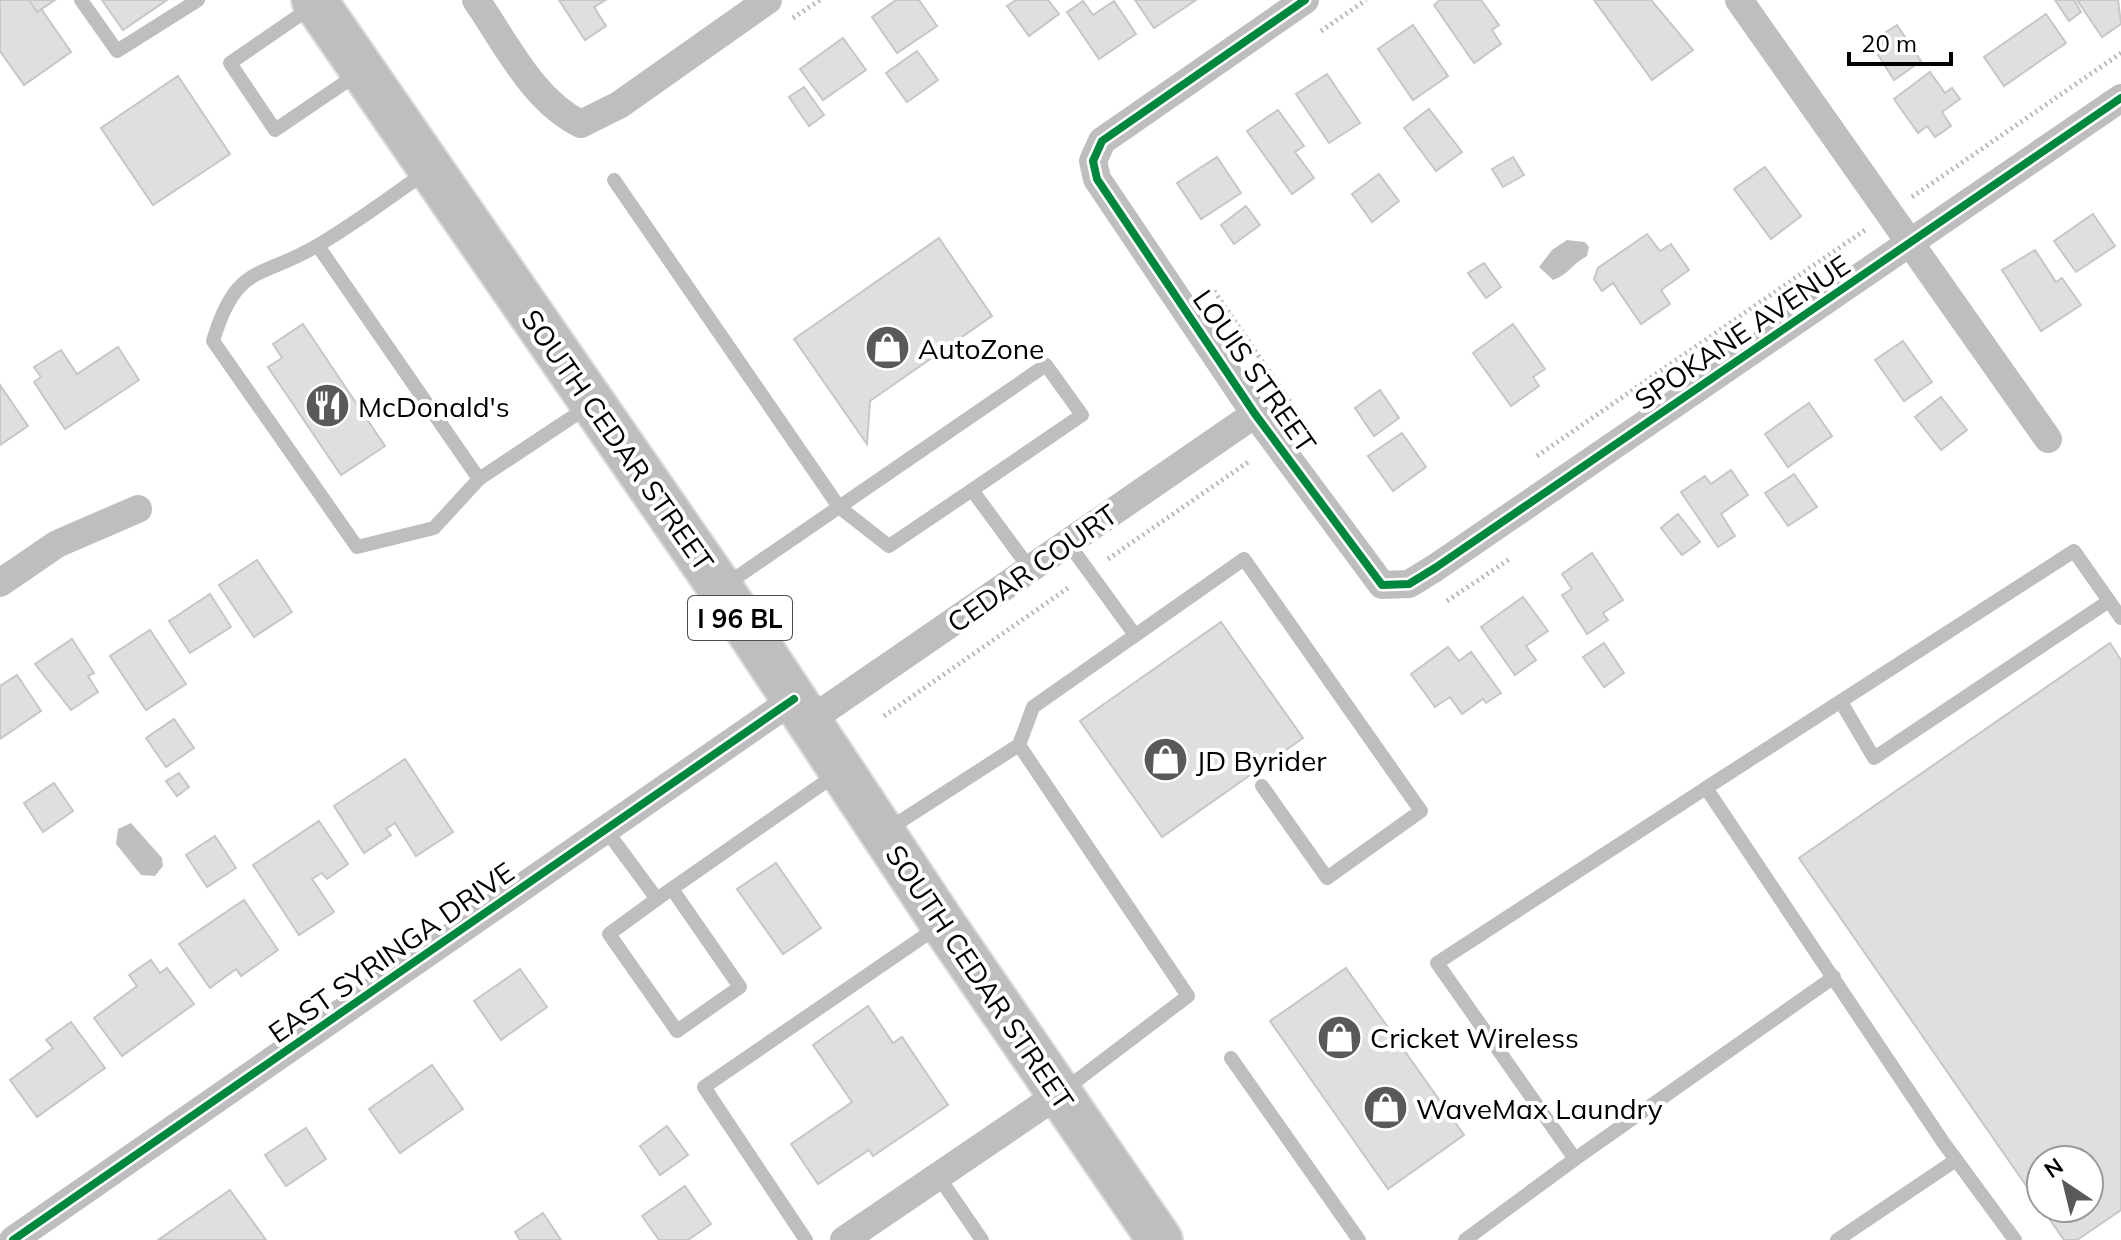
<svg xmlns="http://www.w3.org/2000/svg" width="2121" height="1240" viewBox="0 0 2121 1240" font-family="Mulish,sans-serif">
	<rect width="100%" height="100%" fill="#fff"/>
	<g fill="#bfbfbf">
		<path d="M 1567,240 L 1585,242 L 1589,247 L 1587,256 C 1573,263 1567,276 1553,280 L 1539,267 L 1552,250 Z"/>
		<path d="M 131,823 L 162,858 L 163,866 L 155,876 L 141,875 L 116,844 L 118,829 Z"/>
	</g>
	<g fill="#dfdfdf" stroke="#c7c7c7" stroke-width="2">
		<path d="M 0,0 L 35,0 L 71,52 L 24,85 L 0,51 Z"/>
		<path d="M 29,0 L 55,0 L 37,12 Z"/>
		<path d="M 102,0 L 167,0 L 123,30 Z"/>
		<path d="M 559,0 L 606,0 L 594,7 L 606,26 L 585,40 Z"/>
		<path d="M 896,0 L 919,0 L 937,26 L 897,53 L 872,17 Z"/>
		<path d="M 1016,0 L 1048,0 L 1059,14 L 1029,36 L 1007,6 Z"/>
		<path d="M 1135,0 L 1196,0 L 1154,28 Z"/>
		<path d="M 1440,0 L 1481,0 L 1499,25 L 1492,30 L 1501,44 L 1474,63 L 1434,5 Z"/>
		<path d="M 1594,0 L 1651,0 L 1693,50 L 1652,80 Z"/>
		<path d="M 2055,0 L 2074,0 L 2081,12 L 2069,21 Z"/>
		<path d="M 2077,0 L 2118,0 L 2121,24 L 2102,37 Z"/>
		<path d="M 1083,1 L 1093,15 L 1114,1 L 1136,34 L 1099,59 L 1067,12 Z"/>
		<path d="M 2046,14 L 2066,43 L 2004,86 L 1984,57 Z"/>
		<path d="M 1413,25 L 1448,76 L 1413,100 L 1378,49 Z"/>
		<path d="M 1897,25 L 1921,61 L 1894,80 L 1870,42 Z"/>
		<path d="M 843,38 L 866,70 L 823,100 L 800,69 Z"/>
		<path d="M 917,51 L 938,80 L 907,102 L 886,73 Z"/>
		<path d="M 1930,72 L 1945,93 L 1952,88 L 1960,99 L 1942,112 L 1951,126 L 1935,137 L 1927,126 L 1918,133 L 1894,99 Z"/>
		<path d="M 1327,74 L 1360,123 L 1329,143 L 1296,94 Z"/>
		<path d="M 178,76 L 230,154 L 153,205 L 101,128 Z"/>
		<path d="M 804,87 L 824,115 L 809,126 L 789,97 Z"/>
		<path d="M 1429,109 L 1462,152 L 1436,171 L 1404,128 Z"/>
		<path d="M 1278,110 L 1304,146 L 1295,152 L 1314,178 L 1292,194 L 1247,131 Z"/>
		<path d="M 1217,157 L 1241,193 L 1201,219 L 1177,183 Z"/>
		<path d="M 1513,157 L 1524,175 L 1503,187 L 1492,169 Z"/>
		<path d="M 1765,167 L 1801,216 L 1771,239 L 1734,189 Z"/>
		<path d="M 1379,174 L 1399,201 L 1372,222 L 1352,194 Z"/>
		<path d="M 1246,206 L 1260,225 L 1234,244 L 1221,225 Z"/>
		<path d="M 2093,214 L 2115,246 L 2076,272 L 2054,241 Z"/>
		<path d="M 1647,234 L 1660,251 L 1671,244 L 1689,270 L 1661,290 L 1670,304 L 1641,324 L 1613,283 L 1602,291 L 1594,279 L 1598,268 Z"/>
		<path d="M 939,238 L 992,316 L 870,401 L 867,444 L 794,339 Z"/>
		<path d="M 2035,250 L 2056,282 L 2062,278 L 2081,305 L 2041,331 L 2002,270 Z"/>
		<path d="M 1484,263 L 1501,287 L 1486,298 L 1468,273 Z"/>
		<path d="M 303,324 L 385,446 L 341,475 L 268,367 L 282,358 L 273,344 Z"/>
		<path d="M 1513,324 L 1545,369 L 1533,377 L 1539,386 L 1511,406 L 1473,353 Z"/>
		<path d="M 1903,341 L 1932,382 L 1904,401 L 1875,360 Z"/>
		<path d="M 118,347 L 139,380 L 65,429 L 34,382 L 41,377 L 34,367 L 61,350 L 77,374 Z"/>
		<path d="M 0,385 L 28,426 L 0,445 Z"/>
		<path d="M 1380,390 L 1399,418 L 1374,436 L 1355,408 Z"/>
		<path d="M 1941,397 L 1967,430 L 1941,450 L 1915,417 Z"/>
		<path d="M 1809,403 L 1832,436 L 1788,467 L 1765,434 Z"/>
		<path d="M 1402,433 L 1426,467 L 1393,491 L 1368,456 Z"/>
		<path d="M 1731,470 L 1748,495 L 1721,514 L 1735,536 L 1718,547 L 1681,492 L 1705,476 L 1711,484 Z"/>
		<path d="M 1794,474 L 1817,507 L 1788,526 L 1765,493 Z"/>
		<path d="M 1678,514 L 1700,542 L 1682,555 L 1661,528 Z"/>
		<path d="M 1592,553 L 1623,600 L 1603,613 L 1608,620 L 1587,634 L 1562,595 L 1572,589 L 1562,574 Z"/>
		<path d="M 257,560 L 292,612 L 254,637 L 219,585 Z"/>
		<path d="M 210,594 L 231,627 L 190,653 L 169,621 Z"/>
		<path d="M 1523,597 L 1548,631 L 1526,646 L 1536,660 L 1515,675 L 1481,627 Z"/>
		<path d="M 1221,622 L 1303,738 L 1162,837 L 1080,721 Z"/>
		<path d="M 150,630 L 186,684 L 146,710 L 110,656 Z"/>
		<path d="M 72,639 L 94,673 L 88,676 L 98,692 L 71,710 L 35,664 Z"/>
		<path d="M 1604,643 L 1624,673 L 1604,687 L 1583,657 Z"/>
		<path d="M 2110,643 L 2121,660 L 2121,1210 L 2077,1240 L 2064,1240 L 2042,1208 L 2089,1208 L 2089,1160 L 2041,1160 L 2041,1207 L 1799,858 Z"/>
		<path d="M 1448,647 L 1459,661 L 1471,652 L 1501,693 L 1486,703 L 1483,699 L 1462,714 L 1450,697 L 1435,707 L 1411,674 Z"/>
		<path d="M 17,675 L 41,711 L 0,739 L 0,686 Z"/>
		<path d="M 174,719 L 194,748 L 166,767 L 146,738 Z"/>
		<path d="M 405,759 L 453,832 L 416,856 L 395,823 L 386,829 L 391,835 L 364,853 L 334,806 Z"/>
		<path d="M 179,773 L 189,787 L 177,796 L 166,781 Z"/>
		<path d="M 54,783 L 73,811 L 43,832 L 24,803 Z"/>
		<path d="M 319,821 L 348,864 L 327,879 L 322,873 L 312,879 L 334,912 L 299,935 L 253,865 Z"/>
		<path d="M 215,836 L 236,868 L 207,887 L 186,855 Z"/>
		<path d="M 776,863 L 821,928 L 783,954 L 737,889 Z"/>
		<path d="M 244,900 L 278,950 L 241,976 L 236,969 L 210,988 L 179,944 Z"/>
		<path d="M 151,960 L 160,973 L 167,968 L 194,1004 L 122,1056 L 94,1018 L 137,986 L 129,975 Z"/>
		<path d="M 1346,968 L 1464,1135 L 1388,1189 L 1270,1021 Z"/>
		<path d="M 520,969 L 547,1007 L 501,1040 L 474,1001 Z"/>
		<path d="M 868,1006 L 893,1043 L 902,1037 L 948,1105 L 873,1156 L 869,1150 L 818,1184 L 791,1144 L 852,1102 L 813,1045 Z"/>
		<path d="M 71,1022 L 105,1068 L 37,1117 L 10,1080 L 53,1048 L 46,1040 Z"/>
		<path d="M 432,1065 L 463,1109 L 400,1153 L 369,1109 Z"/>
		<path d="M 667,1126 L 688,1155 L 660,1175 L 640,1146 Z"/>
		<path d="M 306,1128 L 326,1159 L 286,1186 L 265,1155 Z"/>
		<path d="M 685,1186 L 711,1224 L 688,1240 L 659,1240 L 642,1216 Z"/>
		<path d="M 230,1190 L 266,1240 L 158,1240 Z"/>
		<path d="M 543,1213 L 561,1240 L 520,1240 L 515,1232 Z"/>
	</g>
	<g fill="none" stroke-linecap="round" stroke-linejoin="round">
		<defs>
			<path id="primary" d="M 314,0 L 721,589 L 943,924 L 1160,1240"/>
		</defs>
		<use href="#primary" stroke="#dbdbdb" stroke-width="48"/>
		<g stroke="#b9b9b9" stroke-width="5" stroke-dasharray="2 4" stroke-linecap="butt">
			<path d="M 793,18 L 820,0"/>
			<path d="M 1321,31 L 1366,0"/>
			<path d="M 1912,197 L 2121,53"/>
			<path d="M 1214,291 L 1312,434"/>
			<path d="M 1537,456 L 1865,230"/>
			<path d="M 1108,559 L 1251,460"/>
			<path d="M 1447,601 L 1511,558"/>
			<path d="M 884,716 L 1071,586"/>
		</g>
		<g stroke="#bebebe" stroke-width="14">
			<path d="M 81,0 L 117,51 L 198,0"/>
			<path d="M 313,6 L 230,63 L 275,130 L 359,73"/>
			<path d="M 427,171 C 392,196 357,222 320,244 C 261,280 237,261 213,341 L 357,547 L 434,528 L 479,479 L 589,406"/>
			<path d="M 614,180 L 839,507 L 889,546 L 972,490"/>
			<path d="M 318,246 L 479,479"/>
			<path d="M 1068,543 L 1135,635"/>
			<path d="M 724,586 L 1046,365 L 1082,415 L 972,490 L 1030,569"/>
			<path d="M 1841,702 L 1874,758 L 2109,601"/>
			<path d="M 1019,745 L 1188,996 L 1063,1091"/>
			<path d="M 1706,788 L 2074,551 L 2121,618"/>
			<path d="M 606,830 L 657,899 L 838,773"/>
			<path d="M 887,830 L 1019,745 L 1033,707 L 1244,559 L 1421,811 L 1327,878 L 1262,786"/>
			<path d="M 657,899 L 609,934 L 677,1031 L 740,987 L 672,889"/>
			<path d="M 1231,1058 L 1359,1240"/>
			<path d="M 1575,1159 L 1834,977"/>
			<path d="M 938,1176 L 982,1240"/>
			<path d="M 806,1240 L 704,1087 L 939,926"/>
			<path d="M 1465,1240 L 1575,1159 L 1437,963 L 1706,788 L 1943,1142 L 2015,1240"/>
			<path d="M 1837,1240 L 1956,1160"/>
		</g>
		<g stroke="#bebebe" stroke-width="28">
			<path d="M 476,0 C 506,43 533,101 581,124 L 619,105 L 768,0"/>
			<path d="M 1305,0 L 1102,141 L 1093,161 L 1097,179 L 1255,414 L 1382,585 L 1409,584 L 1435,568 L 2121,98"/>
			<path d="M 1739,0 L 2048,439"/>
			<path d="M 0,583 L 57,544 L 138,509"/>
			<path d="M 809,721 L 1255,414"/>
			<path d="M 13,1240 L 794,699"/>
			<path d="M 844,1240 L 1059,1094"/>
		</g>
		<use href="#primary" stroke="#bebebe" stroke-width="44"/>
		<defs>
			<g id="cycleway">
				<path d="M 1305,0 L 1102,141 L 1093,161 L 1097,179 L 1255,414 L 1382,585 L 1409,584 L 1435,568 L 2121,98"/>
				<path d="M 13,1240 L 794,699"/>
			</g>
		</defs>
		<use href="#cycleway" stroke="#fff" stroke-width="13"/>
		<use href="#cycleway" stroke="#00873e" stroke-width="8"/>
	</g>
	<defs>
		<symbol id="shop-disc" viewBox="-11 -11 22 22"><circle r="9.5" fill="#595959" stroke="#fff"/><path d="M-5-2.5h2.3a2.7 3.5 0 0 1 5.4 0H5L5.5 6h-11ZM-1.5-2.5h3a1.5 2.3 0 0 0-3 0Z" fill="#fff"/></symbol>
		<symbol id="restaurant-disc" viewBox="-11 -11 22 22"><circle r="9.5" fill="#595959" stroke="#fff"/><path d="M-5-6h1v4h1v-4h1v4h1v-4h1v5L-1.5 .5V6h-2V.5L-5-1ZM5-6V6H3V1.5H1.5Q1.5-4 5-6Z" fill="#fff"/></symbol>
	</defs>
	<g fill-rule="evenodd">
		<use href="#shop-disc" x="862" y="322" width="51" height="51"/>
		<use href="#restaurant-disc" x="302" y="380" width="51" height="51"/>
		<use href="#shop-disc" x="1140" y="734" width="51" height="51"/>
		<use href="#shop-disc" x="1314" y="1012" width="51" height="51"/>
		<use href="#shop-disc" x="1360" y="1082" width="51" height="51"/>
	</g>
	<g text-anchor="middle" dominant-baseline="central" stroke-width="8" stroke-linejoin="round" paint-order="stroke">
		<rect fill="#fff" stroke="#4c4c4c" stroke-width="2" x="688" y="596" width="104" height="44" rx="6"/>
		<g font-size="26" font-weight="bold" fill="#000">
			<text x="740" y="618">I 96 BL</text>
		</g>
		<g font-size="28" fill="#000" stroke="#fff">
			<text transform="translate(1742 332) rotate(-34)">SPOKANE AVENUE</text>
			<text transform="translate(1255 371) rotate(55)">LOUIS STREET</text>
			<text transform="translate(618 440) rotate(55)">SOUTH CEDAR STREET</text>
			<text transform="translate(1032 568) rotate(-35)">CEDAR COURT</text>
			<text transform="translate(391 952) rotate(-35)">EAST SYRINGA DRIVE</text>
			<text transform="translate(980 977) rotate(56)">SOUTH CEDAR STREET</text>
		</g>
		<g font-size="28" fill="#000" stroke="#fff" text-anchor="start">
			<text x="918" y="348">AutoZone</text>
			<text x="358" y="406">McDonald's</text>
			<text x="1196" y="760">JD Byrider</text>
			<text x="1370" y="1037">Cricket Wireless</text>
			<text x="1416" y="1108">WaveMax Laundry</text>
		</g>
	</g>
	<g transform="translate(2065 1184) rotate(325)"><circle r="38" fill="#ffffff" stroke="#999999" stroke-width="2"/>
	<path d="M0-6L14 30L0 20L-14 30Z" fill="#595959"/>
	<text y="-12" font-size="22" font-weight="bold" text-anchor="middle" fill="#000000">N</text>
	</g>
	<path d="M1849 52v12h102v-12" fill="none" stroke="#000000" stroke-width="4"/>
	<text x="1861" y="52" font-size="24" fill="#000000" stroke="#ffffff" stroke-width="6" paint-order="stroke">20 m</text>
</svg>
